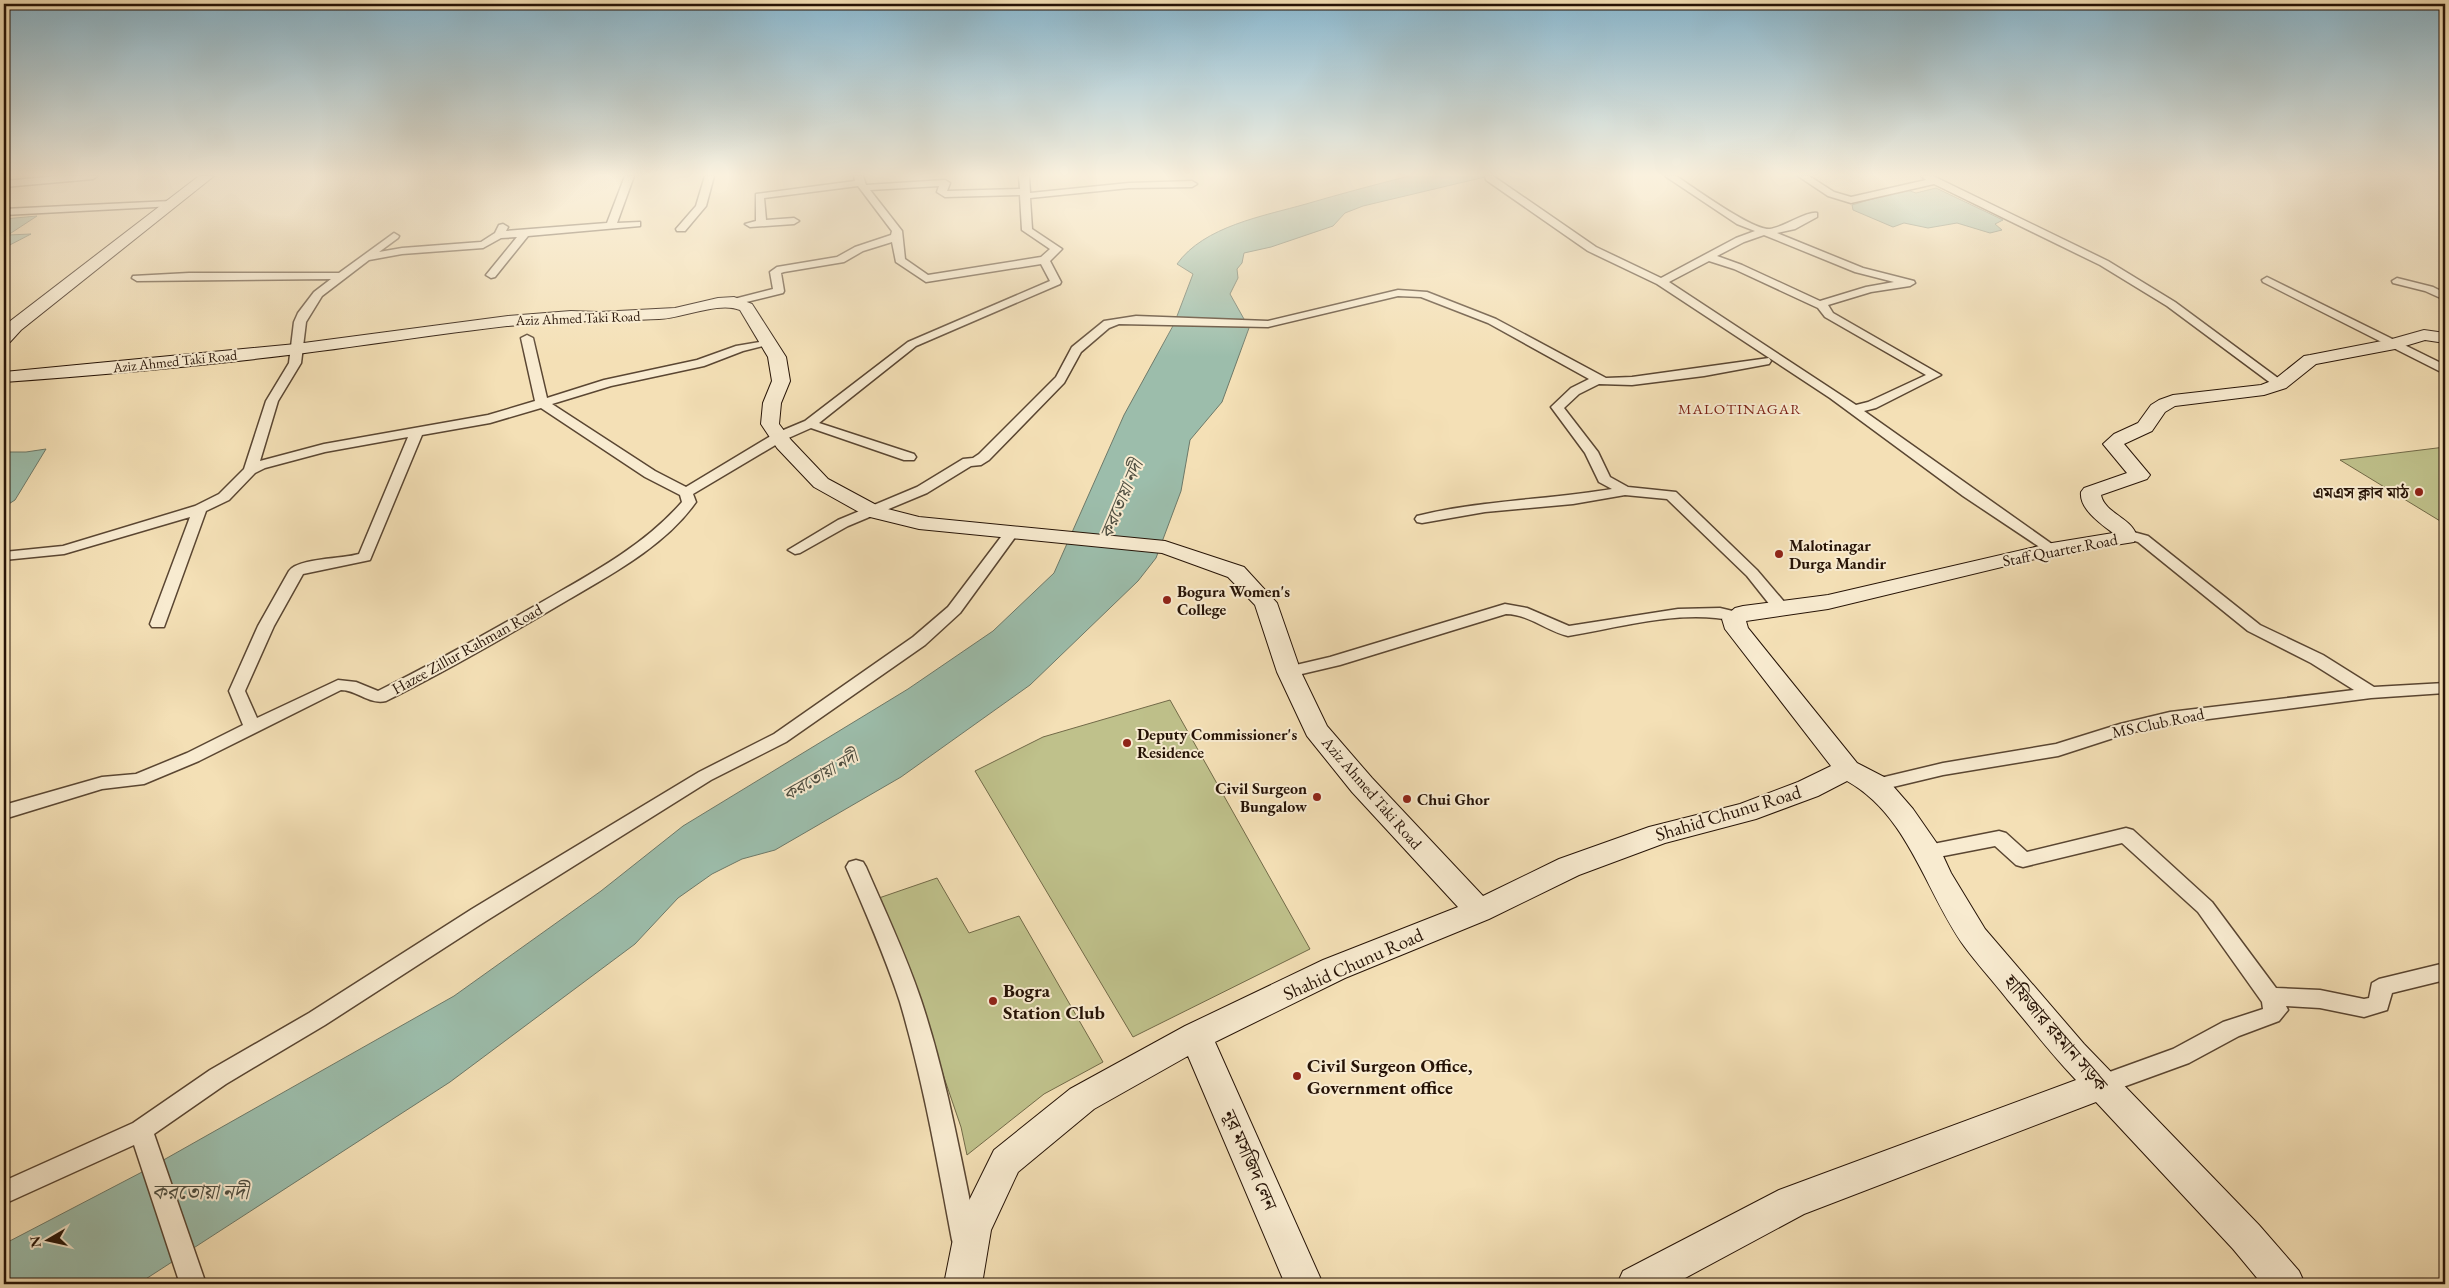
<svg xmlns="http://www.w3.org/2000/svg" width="2449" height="1288" viewBox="0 0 2449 1288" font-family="'EB Garamond','Noto Serif Bengali',serif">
	<rect width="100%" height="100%" fill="#f4e0b6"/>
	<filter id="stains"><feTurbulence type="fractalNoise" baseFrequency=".004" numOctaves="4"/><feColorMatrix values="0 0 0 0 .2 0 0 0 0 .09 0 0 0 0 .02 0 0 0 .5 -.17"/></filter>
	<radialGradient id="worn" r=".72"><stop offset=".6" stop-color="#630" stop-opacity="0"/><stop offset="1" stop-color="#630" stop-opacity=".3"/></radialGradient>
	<g fill="#bfc18b" stroke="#726a48">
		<path d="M 2445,447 L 2445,524 L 2340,460 Z"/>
		<path d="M 1170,700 L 1310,949 L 1133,1037 L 975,771 L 1043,737 Z"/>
		<path d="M 937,878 L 969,933 L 1019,916 L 1103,1062 L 1044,1094 L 967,1155 L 961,1127 L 897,940 L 876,899 Z"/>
	</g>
	<g fill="#9cbdab" stroke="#6d7969">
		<path d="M 1409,176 L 1489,176 L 1363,206 L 1345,213 L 1333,226 L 1271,247 L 1244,253 L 1242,263 L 1237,269 L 1238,278 L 1230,294 L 1249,328 L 1222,402 L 1190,440 L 1181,491 L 1156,558 L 1138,581 L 1030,685 L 901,777 L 775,850 L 742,859 L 712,874 L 678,898 L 635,944 L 450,1082 L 138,1284 L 4,1284 L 4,1244 L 144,1171 L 454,996 L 601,891 L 683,826 L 908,689 L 993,631 L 1054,573 L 1124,415 L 1174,324 L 1193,274 L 1177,264 C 1204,226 1264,216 1306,204 C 1340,194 1374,185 1409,176 Z"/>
		<path d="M 1936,188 L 2003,220 L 1995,224 L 2002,230 L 1990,233 L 1957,223 L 1928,228 L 1904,223 L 1893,227 L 1853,210 L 1852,205 L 1889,194 L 1907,190 L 1916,193 Z"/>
		<path d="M 37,216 L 8,235 L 31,234 L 4,248 L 4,219 Z"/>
		<path d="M 46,449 L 15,500 L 4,507 L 4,452 L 26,452 Z"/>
	</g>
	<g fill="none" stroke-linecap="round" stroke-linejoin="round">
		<defs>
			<g id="street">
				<path d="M 57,176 L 97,176 L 93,179 L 4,187 L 4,181 Z"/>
				<path d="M 625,176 L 634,176 L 617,223 L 640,222 L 640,226 L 528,236 L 495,277 L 491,278 L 486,275 L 517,237 L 501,238 L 483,248 L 402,254 L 369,260 L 322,296 L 306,322 L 301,363 L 278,401 L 260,461 L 324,444 L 488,415 L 535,401 L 521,338 L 527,335 L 533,338 L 547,398 L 604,380 L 697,360 L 736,346 L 771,340 L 771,344 L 743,351 L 704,366 L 611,386 L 552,404 L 655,471 L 686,487 L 774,434 L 805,421 L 908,342 L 1050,281 L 1041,264 L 926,282 L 896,262 L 892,242 L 863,251 L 844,262 L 784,272 L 781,273 L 784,291 L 783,293 L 734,305 L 730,304 L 730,300 L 773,289 L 770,272 L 777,267 L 837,257 L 855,247 L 891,235 L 892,231 L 858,186 L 764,198 L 766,220 L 794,218 L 799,221 L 794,224 L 750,227 L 745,224 L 756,221 L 756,194 L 855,181 L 854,176 L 863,176 L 866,185 L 945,180 L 950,183 L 947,191 L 1020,189 L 1019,176 L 1029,176 L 1030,193 L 1129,183 L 1192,181 L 1197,184 L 1192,187 L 1129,188 L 1030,198 L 1032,229 L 1062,249 L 1050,261 L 1061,282 L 1060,284 L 916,346 L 819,423 L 914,454 L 916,457 L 914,460 L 904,460 L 811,428 L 784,440 L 693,494 L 696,502 C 665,546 612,574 566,601 C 507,636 448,670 386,701 C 369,705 357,690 341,690 L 199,761 L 144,784 L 102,789 L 4,819 L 4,805 L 102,777 L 136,774 L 187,753 L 243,725 L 229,691 L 258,626 L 289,571 C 298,558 343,559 359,554 L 408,437 L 325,452 L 265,468 L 255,473 L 229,500 L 206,511 L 164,627 L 152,627 L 150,624 L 190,517 L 64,554 L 4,560 L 4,552 L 63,546 L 195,506 L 219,494 L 244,469 L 266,401 L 289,363 L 294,322 L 298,313 L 314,292 L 331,279 L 137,281 L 132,278 L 133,276 L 189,273 L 339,273 L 394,233 L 399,236 L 398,238 L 379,252 L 402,248 L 481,242 L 495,233 L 499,225 L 503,224 L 508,227 L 506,231 L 607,223 ZM 939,186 L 937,192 L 945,197 L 1020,195 L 1022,230 L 1050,249 L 1041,257 L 928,275 L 905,259 L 902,231 L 870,190 ZM 541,408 L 645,477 L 680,495 L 682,502 C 642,548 585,577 533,607 C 482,636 431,665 378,691 L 356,682 L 338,680 L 257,718 L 245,691 L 274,626 L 303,574 L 370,560 L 422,435 L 490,423 Z"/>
				<path d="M 705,176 L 714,176 L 706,206 L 685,231 L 677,231 L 676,229 L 696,206 Z"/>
				<path d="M 1485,176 L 1493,176 L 1596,247 L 1661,278 L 1736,238 L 1755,231 L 1737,224 L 1665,176 L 1676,176 C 1693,187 1753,231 1770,229 C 1784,227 1807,211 1817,213 L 1817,217 L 1795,229 L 1777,233 L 1863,268 L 1914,281 L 1915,283 L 1910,286 L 1871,292 L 1828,305 L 1833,313 L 1941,375 L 1876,408 L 1864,411 L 2059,549 L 2057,552 L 2047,552 L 1963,496 L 1830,398 L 1657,284 L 1588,251 L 1486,180 ZM 1764,235 L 1855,272 L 1894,282 L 1866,287 L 1820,301 L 1742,265 L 1717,256 L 1744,242 ZM 1709,261 L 1734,269 L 1818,308 L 1825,317 L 1926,375 L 1868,402 L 1856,405 L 1669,282 Z"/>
				<path d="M 1798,176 L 1809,176 L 1834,192 L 1851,197 L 1926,180 L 1921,176 L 1933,176 L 2108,261 L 2175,302 L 2286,384 L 2280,388 L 2276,387 L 2167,306 L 2100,265 L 1934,184 L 1851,203 L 1828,196 Z"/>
				<path d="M 171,201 L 176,204 L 174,206 L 4,215 L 4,209 Z"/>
				<path d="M 2267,277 L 2445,365 L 2445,374 L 2263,282 L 2262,280 Z"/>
				<path d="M 2397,278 L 2433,287 L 2445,293 L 2445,300 L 2425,291 L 2393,283 L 2392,281 Z"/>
				<path d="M 1398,290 L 1427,292 L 1496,319 L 1606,378 L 1632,377 L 1769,358 L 1771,361 L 1769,364 L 1704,376 L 1632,385 L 1599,384 L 1579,394 L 1564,408 L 1598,452 L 1610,477 L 1628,487 L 1676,492 L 1757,570 L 1786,604 L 1788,607 L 1786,610 L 1774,610 L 1747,576 L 1667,499 L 1625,495 L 1573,504 L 1485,512 L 1422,523 L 1417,522 L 1415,519 L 1417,516 C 1481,500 1547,500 1612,489 L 1599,482 L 1585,453 L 1551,407 L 1571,388 L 1589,379 L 1488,323 L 1421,297 L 1398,296 L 1268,327 L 1119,324 L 1109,328 L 1081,352 L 1064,383 L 989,460 L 981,465 L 971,466 L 927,493 L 848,526 L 800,553 L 795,554 L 788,550 L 838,520 L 917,487 L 963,459 L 973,458 L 979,454 L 1056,377 L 1072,347 L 1104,321 L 1136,316 L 1268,321 Z"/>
				<path d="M 1012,528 L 1019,532 L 960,613 L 925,645 L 786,742 L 711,780 L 486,921 L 325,1025 L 226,1084 L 154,1134 L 206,1284 L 180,1284 L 134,1145 L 4,1204 L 4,1181 L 133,1123 L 210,1070 L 309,1013 L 472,909 L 699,772 L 774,734 L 913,637 L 948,607 L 1007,529 Z"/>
				<path d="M 2126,530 L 2148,536 L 2260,625 L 2323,655 L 2374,687 L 2445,683 L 2445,693 L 2371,698 L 2170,724 L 2129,733 L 2058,756 L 1943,775 L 1876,791 L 1869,790 L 1867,785 L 1869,780 L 1876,779 L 1943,763 L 2056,744 L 2120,724 L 2170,712 L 2354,690 L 2311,663 L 2248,631 L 2138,542 L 2121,537 L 2119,534 L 2121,531 Z"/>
				<path d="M 1505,604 L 1527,608 L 1569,626 L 1678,609 L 1720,608 L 1741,613 L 1743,616 L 1735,621 C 1681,609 1622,627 1568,636 C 1547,631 1528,614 1506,614 L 1340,665 L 1289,677 L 1283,676 L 1281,672 L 1283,668 L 1330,657 Z"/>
				<path d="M 2126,828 L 2133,830 L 2212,902 L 2276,988 L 2320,990 L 2364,999 L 2369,998 L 2372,983 L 2379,979 L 2445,963 L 2445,980 L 2392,993 L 2387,1010 L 2364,1017 L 2320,1008 L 2286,1006 L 2288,1010 L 2279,1021 L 2239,1036 L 2189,1063 L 2101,1095 L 2093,1092 L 2090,1085 L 2093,1078 L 2173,1049 L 2223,1022 L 2263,1009 L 2262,1002 L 2198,912 L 2122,843 L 2023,867 L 2016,865 L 1995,846 L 1928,859 L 1921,857 L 1918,852 L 1921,847 L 1928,845 L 1999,831 L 2006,833 L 2027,852 Z"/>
				<path d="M 856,860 L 863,862 L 866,867 C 885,911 906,955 921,1000 C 947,1078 961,1160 978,1240 L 974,1249 L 965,1252 L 956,1249 L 952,1240 C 937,1160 923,1080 900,1002 C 885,956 865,911 846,867 L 849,862 Z"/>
			</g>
			<g id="secondary">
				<path d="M 199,176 L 214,176 L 21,330 L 10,342 L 4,343 L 4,328 L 9,322 Z"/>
				<path d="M 734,297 L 752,304 L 786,357 L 790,381 L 781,403 L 779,424 L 791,440 L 828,479 L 880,507 L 919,517 L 1165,541 L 1244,567 L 1277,603 L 1301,672 L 1327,726 L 1372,778 L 1483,896 L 1559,859 L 1649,827 L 1740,804 L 1798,782 L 1831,766 L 1725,629 L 1722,619 L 1735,608 L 1743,606 L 1828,595 L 2052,543 L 2113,533 C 2101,524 2079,509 2081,492 L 2084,488 L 2127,473 L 2103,444 L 2114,434 L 2138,423 L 2151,405 L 2159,400 L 2173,395 L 2261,385 L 2274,380 L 2304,356 L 2310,355 L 2392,339 L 2424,330 L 2445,333 L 2445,343 L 2425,340 L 2395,349 L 2316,364 L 2286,388 L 2264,395 L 2175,406 L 2165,412 L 2152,431 L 2124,444 L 2150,475 L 2147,479 L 2101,495 C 2105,514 2133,518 2137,537 L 2134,542 L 2052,555 L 1828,609 L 1746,621 L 1748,628 L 1857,763 L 1886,778 L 1913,809 L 1938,845 L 1951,873 L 1985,929 L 2084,1044 L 2259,1225 L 2299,1271 L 2305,1284 L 2262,1284 L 2233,1249 L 2096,1102 L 1804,1214 L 1674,1284 L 1617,1284 L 1623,1271 L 1779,1190 L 2076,1080 C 2051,1054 2030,1026 2007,999 C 1993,981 1977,964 1964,946 C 1925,891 1909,816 1847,781 L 1818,796 L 1756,819 L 1665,843 L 1579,875 L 1489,919 L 1345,978 L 1215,1042 L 1323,1284 L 1285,1284 L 1188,1056 L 1094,1109 L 1018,1172 L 991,1230 L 982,1284 L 944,1284 L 955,1229 L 994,1150 L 1070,1089 L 1185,1026 L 1323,960 L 1458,907 L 1352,792 L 1307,736 L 1277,672 L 1255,605 L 1228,577 L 1162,553 L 919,529 L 866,516 L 814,487 L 777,448 L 761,424 L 763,403 L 772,381 L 768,357 L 740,310 C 719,301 683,318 659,319 C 608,321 558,321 507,326 C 437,334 368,345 297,354 C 200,366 101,375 4,382 L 4,372 L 296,344 L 508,316 L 571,311 L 599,312 L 675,308 L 718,298 Z"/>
			</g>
		</defs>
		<use href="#street" stroke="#5a4632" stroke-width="3"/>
		<use href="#secondary" stroke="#261306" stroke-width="2"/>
		<use href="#street" fill="#f8ebd0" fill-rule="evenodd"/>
		<use href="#secondary" fill="#f8ebd0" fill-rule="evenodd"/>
	</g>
	<linearGradient id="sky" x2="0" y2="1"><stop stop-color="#89b8d0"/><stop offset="0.49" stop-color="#faf1de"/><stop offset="1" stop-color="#faf1de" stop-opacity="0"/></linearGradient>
	<rect width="2449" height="357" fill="url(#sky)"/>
	<g fill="#8f2418" stroke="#f8ebd0" stroke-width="2">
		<circle cx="2419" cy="492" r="5"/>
		<circle cx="1779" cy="554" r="5"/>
		<circle cx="1167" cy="600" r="5"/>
		<circle cx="1127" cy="743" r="5"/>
		<circle cx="1317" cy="797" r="5"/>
		<circle cx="1407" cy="799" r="5"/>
		<circle cx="993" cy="1001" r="5"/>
		<circle cx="1297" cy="1076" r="5"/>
	</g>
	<g text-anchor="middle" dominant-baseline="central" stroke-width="4" stroke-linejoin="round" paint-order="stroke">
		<g font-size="14" fill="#261306" stroke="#f8ebd0">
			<text transform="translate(578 318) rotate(-2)">Aziz Ahmed Taki Road</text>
			<text transform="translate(175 361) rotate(-6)">Aziz Ahmed Taki Road</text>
		</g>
		<g font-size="15" letter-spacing="1" fill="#7a1f14" stroke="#f8ebd0">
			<text x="1740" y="408">MALOTINAGAR</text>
		</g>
		<g font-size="16" font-weight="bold" fill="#261306" stroke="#f8ebd0" text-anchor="start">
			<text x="2409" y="492" text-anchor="end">এমএস ক্লাব মাঠ</text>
			<text x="1789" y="545">Malotinagar<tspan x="1789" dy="18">Durga Mandir</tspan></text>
			<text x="1177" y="591">Bogura Women's<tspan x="1177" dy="18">College</tspan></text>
			<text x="1137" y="734">Deputy Commissioner's<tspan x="1137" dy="18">Residence</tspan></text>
			<text x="1307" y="788" text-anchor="end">Civil Surgeon<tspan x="1307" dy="18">Bungalow</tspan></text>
			<text x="1417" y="799">Chui Ghor</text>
		</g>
		<g font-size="16" fill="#261306" stroke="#f8ebd0">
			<text transform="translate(2060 550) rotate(-11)">Staff Quarter Road</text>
			<text transform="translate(467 649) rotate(-29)">Hazee Zillur Rahman Road</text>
			<text transform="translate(2158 723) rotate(-12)">MS Club Road</text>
			<text transform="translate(1372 793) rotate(49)">Aziz Ahmed Taki Road</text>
		</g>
		<g font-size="18" font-style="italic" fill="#4f4e40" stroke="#f8ebd0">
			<text transform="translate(1121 499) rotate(-67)">করতোয়া নদী</text>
			<text transform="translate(820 775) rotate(-30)">করতোয়া নদী</text>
		</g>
		<g font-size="19" fill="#261306" stroke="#f8ebd0">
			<text transform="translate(1728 813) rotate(-17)">Shahid Chunu Road</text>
			<text transform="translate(1353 964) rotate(-24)">Shahid Chunu Road</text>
			<text transform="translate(2056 1033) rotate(49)">হাফিজার রহমান সড়ক</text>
			<text transform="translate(1250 1160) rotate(66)">নূর মসজিদ লেন</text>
		</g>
		<g font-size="19" font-weight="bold" fill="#261306" stroke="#f8ebd0" text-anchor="start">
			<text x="1003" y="990">Bogra<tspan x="1003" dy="22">Station Club</tspan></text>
			<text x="1307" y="1065">Civil Surgeon Office,<tspan x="1307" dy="22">Government office</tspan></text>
		</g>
		<g font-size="21" font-style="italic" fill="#4f4e40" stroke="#f8ebd0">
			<text x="200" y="1191">করতোয়া নদী</text>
		</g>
	</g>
	<rect width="2449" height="1288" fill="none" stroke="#f4e0b6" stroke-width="20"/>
	<rect x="5" y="5" width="2439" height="1278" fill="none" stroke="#261306" stroke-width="2.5"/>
	<rect x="10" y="10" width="2429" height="1268" fill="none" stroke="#261306"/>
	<g transform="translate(48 1240) rotate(261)" stroke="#f8ebd0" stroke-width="4" paint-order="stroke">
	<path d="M0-4L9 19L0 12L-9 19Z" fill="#261306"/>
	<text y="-8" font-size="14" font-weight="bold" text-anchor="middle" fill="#261306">N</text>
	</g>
	<rect width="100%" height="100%" filter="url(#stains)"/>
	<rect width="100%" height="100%" fill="url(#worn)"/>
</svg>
